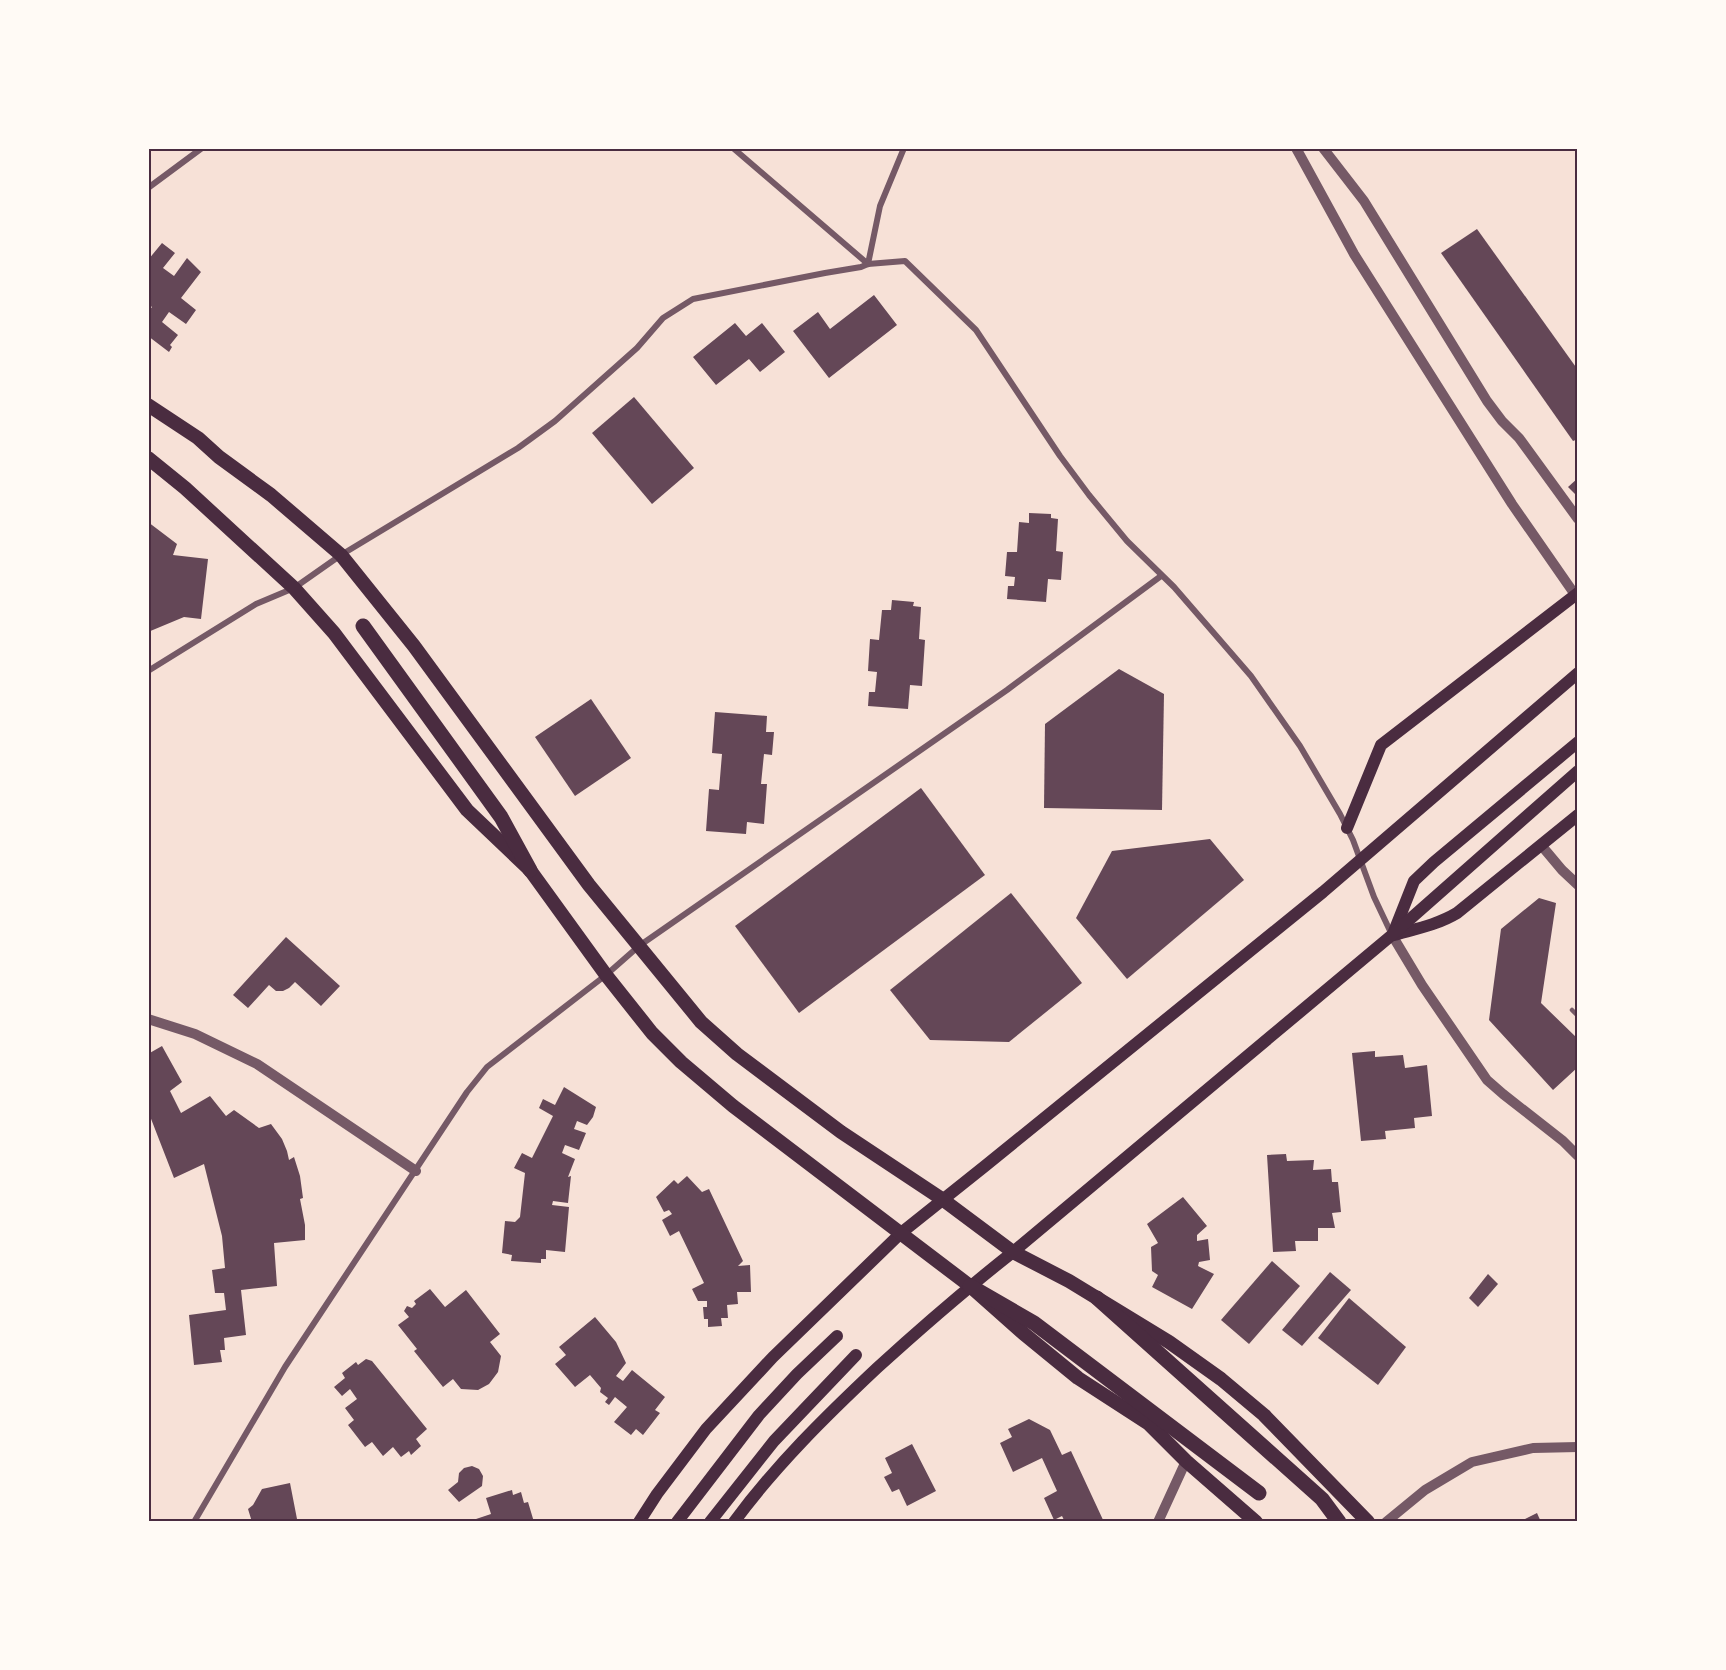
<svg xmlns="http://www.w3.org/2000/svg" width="1726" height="1670" viewBox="0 0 1726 1670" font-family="'PT Sans Narrow',sans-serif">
	<rect width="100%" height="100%" fill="#f7e1d7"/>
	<g fill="#644757">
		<path d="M 1477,229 L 1578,370 L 1578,439 L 1573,441 L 1441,253 Z"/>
		<path d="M 162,243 L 175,253 L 163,268 L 174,276 L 187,258 L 201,272 L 181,298 L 196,310 L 186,324 L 169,312 L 162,322 L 178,335 L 170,345 L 172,347 L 169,352 L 148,336 L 148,312 L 152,307 L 148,304 L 148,260 Z"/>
		<path d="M 874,295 L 897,325 L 829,378 L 793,331 L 818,312 L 830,329 Z"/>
		<path d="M 735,323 L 746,336 L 762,323 L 785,352 L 760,372 L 749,359 L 716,385 L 693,357 Z"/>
		<path d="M 634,397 L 694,468 L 652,504 L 592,433 Z"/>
		<path d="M 1578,478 L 1578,497 L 1568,487 Z"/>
		<path d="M 1029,513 L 1051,514 L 1051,518 L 1058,519 L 1056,551 L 1063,552 L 1061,580 L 1048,579 L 1046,602 L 1007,599 L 1008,586 L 1014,586 L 1015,577 L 1005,576 L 1007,552 L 1017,552 L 1019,522 L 1029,523 Z"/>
		<path d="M 148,522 L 177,544 L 173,555 L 208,559 L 201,619 L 184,617 L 148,632 Z"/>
		<path d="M 892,600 L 914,602 L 913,606 L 921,607 L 919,639 L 925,640 L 922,686 L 910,685 L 908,709 L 868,706 L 869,692 L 875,692 L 877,672 L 868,671 L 870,639 L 879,640 L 882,610 L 891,610 Z"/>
		<path d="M 1119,669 L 1164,694 L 1162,810 L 1044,808 L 1045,724 Z"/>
		<path d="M 591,699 L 631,758 L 575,796 L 535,737 Z"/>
		<path d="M 715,712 L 767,716 L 766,732 L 774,732 L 772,755 L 764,754 L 761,784 L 767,784 L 764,824 L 747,822 L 746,834 L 706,831 L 709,789 L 719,790 L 722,754 L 712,753 Z"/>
		<path d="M 921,788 L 985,875 L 799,1013 L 735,926 Z"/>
		<path d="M 1210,839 L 1244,880 L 1127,979 L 1076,918 L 1112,851 Z"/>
		<path d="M 1011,893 L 1082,983 L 1009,1042 L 930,1040 L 890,990 Z"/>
		<path d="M 1539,898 L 1556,903 L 1541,1003 L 1578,1039 L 1578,1067 L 1553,1090 L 1489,1020 L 1501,929 Z"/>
		<path d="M 286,937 L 340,986 L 321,1006 L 295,982 L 289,988 L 283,991 L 276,991 L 269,985 L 248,1008 L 233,995 Z"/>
		<path d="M 162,1046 L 182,1082 L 170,1091 L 181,1113 L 210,1096 L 226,1116 L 234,1110 L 259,1128 L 271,1124 L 282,1139 L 287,1151 L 289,1160 L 294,1157 L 300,1176 L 303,1198 L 300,1199 L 305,1225 L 305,1240 L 274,1243 L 277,1286 L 241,1290 L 246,1335 L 224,1338 L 225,1350 L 220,1350 L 222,1362 L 194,1365 L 189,1315 L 226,1310 L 224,1293 L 215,1293 L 212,1270 L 225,1268 L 222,1236 L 204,1164 L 174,1178 L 148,1111 L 148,1054 Z"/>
		<path d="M 1375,1051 L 1375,1057 L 1403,1055 L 1405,1068 L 1427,1065 L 1432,1116 L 1414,1118 L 1415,1128 L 1385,1131 L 1386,1139 L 1361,1141 L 1352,1053 Z"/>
		<path d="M 564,1087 L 596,1107 L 593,1117 L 587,1125 L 577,1121 L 574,1129 L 586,1133 L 579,1150 L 565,1145 L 562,1153 L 575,1159 L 568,1177 L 571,1176 L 568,1203 L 553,1201 L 552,1205 L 569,1207 L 565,1252 L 546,1250 L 546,1259 L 541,1259 L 541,1263 L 511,1261 L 512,1255 L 502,1253 L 505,1221 L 515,1222 L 520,1217 L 525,1173 L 514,1168 L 522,1153 L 532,1158 L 553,1116 L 539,1108 L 543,1099 L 555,1105 Z"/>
		<path d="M 1286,1154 L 1287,1161 L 1314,1160 L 1313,1170 L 1331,1169 L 1332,1182 L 1338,1182 L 1341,1212 L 1332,1213 L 1335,1228 L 1318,1228 L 1318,1241 L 1295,1241 L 1296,1251 L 1273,1252 L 1267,1155 Z"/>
		<path d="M 687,1176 L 702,1192 L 709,1189 L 743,1261 L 738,1266 L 750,1265 L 751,1292 L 737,1292 L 738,1304 L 727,1305 L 728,1318 L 721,1318 L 722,1326 L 708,1327 L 708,1319 L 704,1319 L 703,1307 L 707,1307 L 707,1301 L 698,1301 L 692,1289 L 704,1283 L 679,1231 L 670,1236 L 662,1220 L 672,1214 L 669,1210 L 664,1212 L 656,1197 L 674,1180 L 678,1184 Z"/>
		<path d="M 1183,1197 L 1207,1226 L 1197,1235 L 1197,1241 L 1208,1239 L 1210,1260 L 1199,1262 L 1198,1266 L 1214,1274 L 1192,1309 L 1152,1287 L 1158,1275 L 1152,1271 L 1151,1247 L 1158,1243 L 1147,1224 Z"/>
		<path d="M 1272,1261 L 1300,1286 L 1249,1344 L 1221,1320 Z"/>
		<path d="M 1330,1272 L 1351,1290 L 1302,1346 L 1282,1330 Z"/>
		<path d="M 1488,1274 L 1498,1284 L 1478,1307 L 1469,1298 Z"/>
		<path d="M 430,1289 L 445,1307 L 466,1290 L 500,1334 L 490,1342 L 501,1356 L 498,1372 L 489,1384 L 478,1390 L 461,1389 L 453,1379 L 443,1387 L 414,1351 L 417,1349 L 398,1325 L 409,1317 L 404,1311 L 407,1306 L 412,1308 L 416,1304 L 414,1301 Z"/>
		<path d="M 1349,1298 L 1406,1347 L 1378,1385 L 1318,1338 Z"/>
		<path d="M 595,1317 L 616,1342 L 626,1363 L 616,1376 L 623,1381 L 632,1370 L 665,1397 L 655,1410 L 660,1413 L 643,1435 L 636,1429 L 631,1435 L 614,1422 L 627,1407 L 615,1397 L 609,1405 L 605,1402 L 608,1398 L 600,1392 L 601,1388 L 590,1375 L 575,1387 L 555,1364 L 566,1355 L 559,1347 Z"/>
		<path d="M 366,1359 L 372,1361 L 427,1429 L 416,1439 L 421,1446 L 411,1455 L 409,1451 L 401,1457 L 393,1447 L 383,1456 L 372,1442 L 365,1447 L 348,1425 L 354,1420 L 345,1408 L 357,1399 L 350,1389 L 342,1396 L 334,1387 L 345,1378 L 342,1373 L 356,1362 L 358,1365 Z"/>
		<path d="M 1029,1419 L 1050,1430 L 1062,1455 L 1071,1451 L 1104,1522 L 1065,1522 L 1062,1516 L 1054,1520 L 1044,1498 L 1057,1491 L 1042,1458 L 1013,1472 L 1000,1443 L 1012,1437 L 1008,1429 Z"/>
		<path d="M 912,1444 L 936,1491 L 907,1506 L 899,1489 L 892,1492 L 884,1477 L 892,1473 L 885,1458 Z"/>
		<path d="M 472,1466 L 479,1469 L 483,1476 L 482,1486 L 459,1502 L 448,1490 L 458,1482 L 459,1473 L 464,1468 Z"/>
		<path d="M 290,1483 L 297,1519 L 287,1522 L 252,1522 L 248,1509 L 253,1505 L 262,1489 Z"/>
		<path d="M 512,1490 L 513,1495 L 521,1492 L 524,1503 L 528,1502 L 534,1522 L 477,1522 L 476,1519 L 491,1514 L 486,1498 Z"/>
		<path d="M 1537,1513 L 1541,1522 L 1519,1522 Z"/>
	</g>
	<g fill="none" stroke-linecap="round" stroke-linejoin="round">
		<path stroke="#755966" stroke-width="4.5" d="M 1572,1010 L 1578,1016"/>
		<g stroke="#755966" stroke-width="6">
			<path d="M 733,148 L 868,264"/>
			<path d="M 148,188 L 202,148"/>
			<path d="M 868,264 L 880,206 L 904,148"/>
			<path d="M 148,671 L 256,604 L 294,588 L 341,555 L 518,448 L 555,421 L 637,348 L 663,318 L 693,299 L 825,273 L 861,267 L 868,264 L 905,261 L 976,330 L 1060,456 L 1089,495 L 1127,541 L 1174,587 L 1251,676 L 1300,746 L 1340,814 L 1353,840 L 1374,897 L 1392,935"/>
			<path d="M 194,1522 L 285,1367 L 467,1092 L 487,1067 L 606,975 L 639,946 L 1007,690 L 1161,576"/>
		</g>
		<g stroke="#755966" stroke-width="10">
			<path d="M 1296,148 L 1354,254 L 1512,504 L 1578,599"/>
			<path d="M 1323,148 L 1364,201 L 1487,401 L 1502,421 L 1519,438 L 1578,519"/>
			<path d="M 1541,845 L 1562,870 L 1578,885"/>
			<path d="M 1392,935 L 1422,985 L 1487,1080 L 1503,1094 L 1563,1141 L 1578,1156"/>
			<path d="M 148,1019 L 195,1034 L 257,1064 L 416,1171"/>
			<path d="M 1158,1522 L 1186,1461"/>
			<path d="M 1386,1522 L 1425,1490 L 1472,1462 L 1533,1448 L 1578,1447"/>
		</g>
		<g stroke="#4a2c40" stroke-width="12">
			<path d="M 1347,828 L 1381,745 L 1578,593"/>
			<path d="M 1393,934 L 1414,881 L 1434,862 L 1578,742"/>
			<path d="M 1394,935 C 1415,929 1437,925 1457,913 L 1578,815"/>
			<path d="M 639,1522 L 657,1494 L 706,1429 L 773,1357 L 901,1233 L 985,1166 L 1323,892 L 1578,673"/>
			<path d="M 677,1522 L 759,1415 L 797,1374 L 837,1336"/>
			<path d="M 710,1522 L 774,1441 L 856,1355"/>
			<path d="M 734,1522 C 776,1465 826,1416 877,1368 C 921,1328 966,1289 1013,1252 L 1392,935 L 1578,771"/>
		</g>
		<g stroke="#4a2c40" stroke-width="14">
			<path d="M 148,405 L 198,438 L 219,457 L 271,495 L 341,555 L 414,646 L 589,885 L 701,1022 L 737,1054 L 841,1132 L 942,1199 L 1013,1252 L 1069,1281 L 1169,1342 L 1221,1379 L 1264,1415 L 1368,1522"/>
			<path d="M 148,458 L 185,488 L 294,588 L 334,633 L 467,810 L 530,870 L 606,975 L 652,1033 L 681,1062 L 733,1106 L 970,1286 L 1023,1333 L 1078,1378 L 1149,1424 L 1186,1461 L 1256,1522"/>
		</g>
		<g stroke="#4a2c40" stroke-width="15">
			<path d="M 363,626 L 501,817 L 530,870"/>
			<path d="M 970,1286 L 1034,1323 L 1259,1493"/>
			<path d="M 1097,1298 L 1322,1499 L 1339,1522"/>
		</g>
	</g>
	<rect width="1726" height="1670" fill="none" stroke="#fffaf5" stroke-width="300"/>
	<rect x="150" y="150" width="1426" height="1370" fill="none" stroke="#4a2c40" stroke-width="2"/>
</svg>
